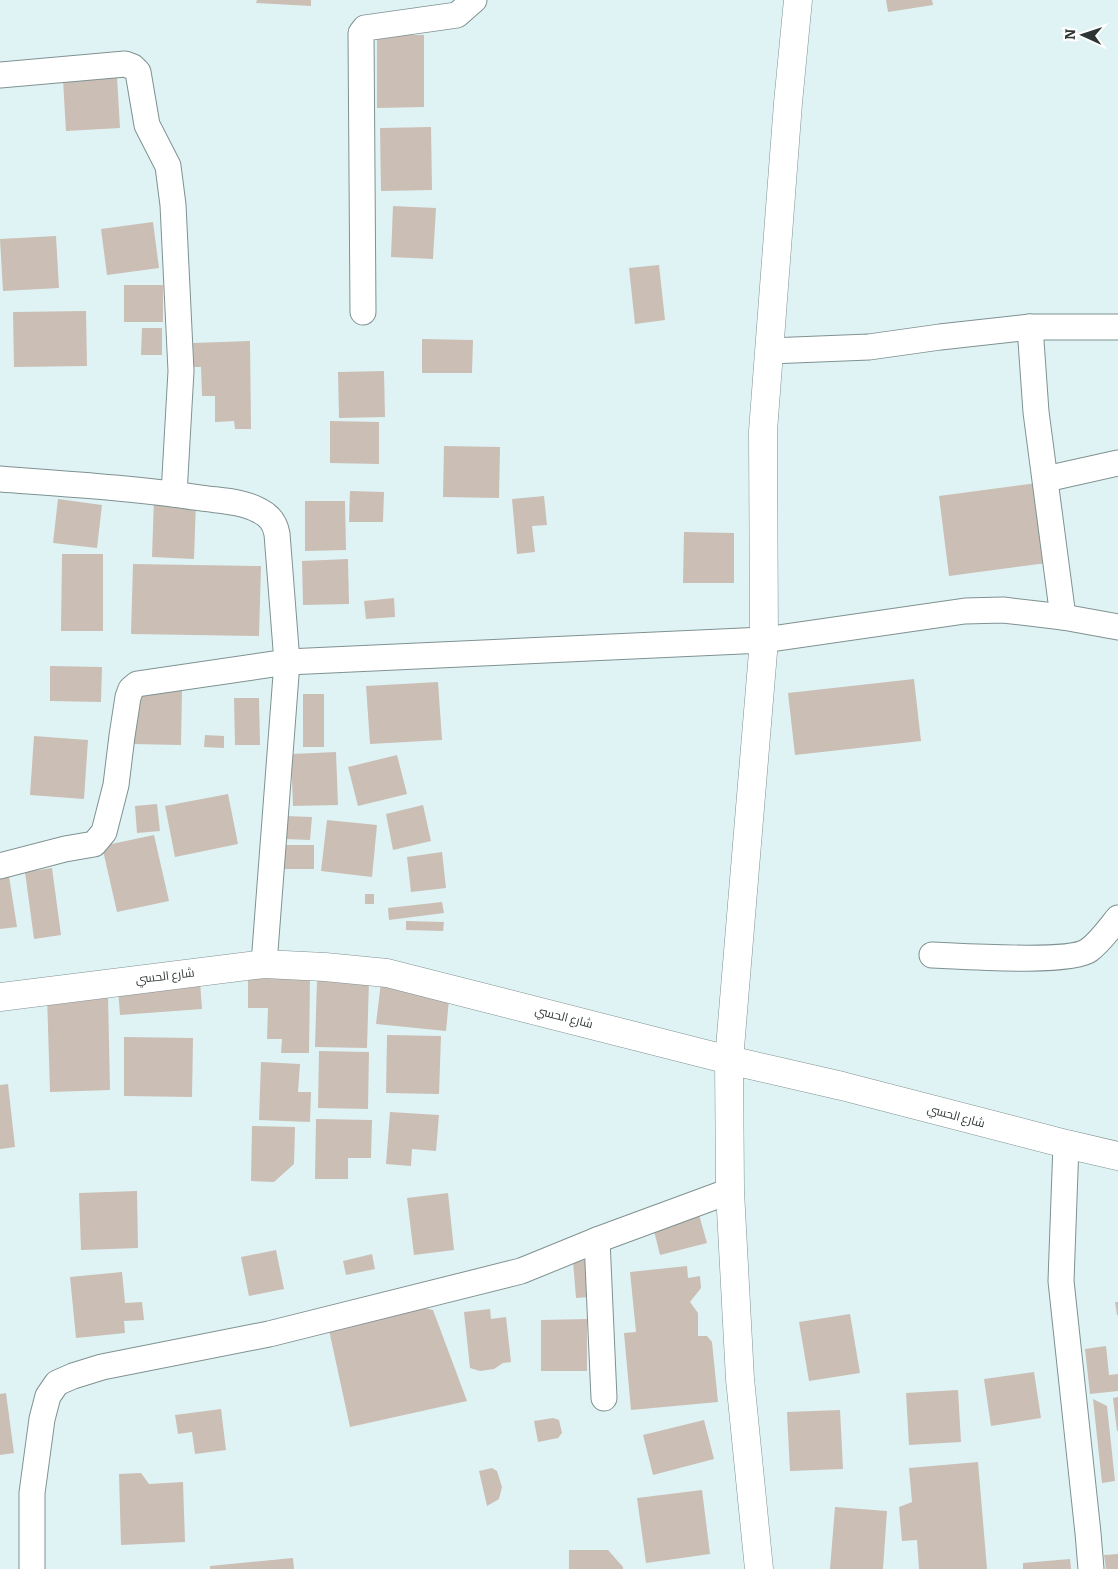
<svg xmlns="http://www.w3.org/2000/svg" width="1118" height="1569" viewBox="0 0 1118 1569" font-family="Bitter,Cairo,serif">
	<rect width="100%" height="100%" fill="#e0f3f4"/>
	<g fill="#cbbeb5">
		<path d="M 257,0 L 311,0 L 311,6 L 256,3 Z"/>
		<path d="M 886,0 L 932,0 L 933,5 L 888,12 Z"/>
		<path d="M 377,35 L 424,35 L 424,107 L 377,108 Z"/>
		<path d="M 117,77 L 120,128 L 66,131 L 63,80 Z"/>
		<path d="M 431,127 L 432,190 L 381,191 L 380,128 Z"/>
		<path d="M 393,206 L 436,208 L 433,259 L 391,257 Z"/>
		<path d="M 153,222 L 159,268 L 107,275 L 101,229 Z"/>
		<path d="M 56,236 L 59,288 L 3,291 L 0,239 Z"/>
		<path d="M 659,265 L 665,320 L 635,324 L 629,268 Z"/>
		<rect x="124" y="285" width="39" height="37"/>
		<path d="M 86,311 L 87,366 L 14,367 L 13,312 Z"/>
		<path d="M 142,328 L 162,328 L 162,355 L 141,355 Z"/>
		<path d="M 422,339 L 473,340 L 472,373 L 422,373 Z"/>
		<path d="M 250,341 L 251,429 L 235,429 L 234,421 L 215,422 L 215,396 L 202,396 L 201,367 L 194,367 L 193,343 Z"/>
		<path d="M 384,371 L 385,417 L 339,418 L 338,372 Z"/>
		<path d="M 330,421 L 379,422 L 379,464 L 330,463 Z"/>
		<path d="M 444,446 L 500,447 L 499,498 L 443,497 Z"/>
		<path d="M 1037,483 L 1047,563 L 949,576 L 939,496 Z"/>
		<path d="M 350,491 L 384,492 L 383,522 L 349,522 Z"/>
		<path d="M 544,496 L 547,525 L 532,526 L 535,552 L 517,554 L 512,499 Z"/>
		<path d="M 58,499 L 102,505 L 97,548 L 53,543 Z"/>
		<path d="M 154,499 L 196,501 L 194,559 L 152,557 Z"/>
		<path d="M 305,501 L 345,501 L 346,550 L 305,551 Z"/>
		<path d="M 684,532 L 734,533 L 734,583 L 683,583 Z"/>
		<path d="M 62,554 L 103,554 L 103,631 L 61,631 Z"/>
		<path d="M 348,559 L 349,604 L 303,605 L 302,561 Z"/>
		<path d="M 133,564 L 261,566 L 259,636 L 131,634 Z"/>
		<path d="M 394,598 L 395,617 L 366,619 L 364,601 Z"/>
		<path d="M 50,666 L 102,667 L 101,702 L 50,701 Z"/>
		<path d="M 914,679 L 921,741 L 795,755 L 788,693 Z"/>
		<path d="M 438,682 L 442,740 L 370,744 L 366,686 Z"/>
		<path d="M 133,691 L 182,691 L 181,745 L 132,744 Z"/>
		<rect x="303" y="694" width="21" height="53"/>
		<path d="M 234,698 L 259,698 L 260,745 L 235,745 Z"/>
		<path d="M 205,735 L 224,736 L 224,748 L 204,747 Z"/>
		<path d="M 34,736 L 88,740 L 84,799 L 30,795 Z"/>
		<path d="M 336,752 L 338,805 L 293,806 L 291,754 Z"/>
		<path d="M 397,755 L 407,794 L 358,806 L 348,767 Z"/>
		<path d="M 228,794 L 238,844 L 175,857 L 165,806 Z"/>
		<path d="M 157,804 L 160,831 L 137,833 L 135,806 Z"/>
		<path d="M 423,805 L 431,841 L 393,850 L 386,814 Z"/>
		<path d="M 285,816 L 312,817 L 310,840 L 284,839 Z"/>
		<path d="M 327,820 L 377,825 L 372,877 L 321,871 Z"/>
		<path d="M 154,835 L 169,901 L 117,912 L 102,846 Z"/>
		<path d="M 285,845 L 314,845 L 314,869 L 284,869 Z"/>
		<path d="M 442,852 L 446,888 L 411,892 L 407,857 Z"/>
		<path d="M 52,868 L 61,935 L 34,939 L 25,872 Z"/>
		<path d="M 8,870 L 17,927 L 0,929 L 0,871 Z"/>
		<rect x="365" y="894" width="9" height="10"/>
		<path d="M 442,902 L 444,913 L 389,920 L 388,908 Z"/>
		<path d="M 406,921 L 444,922 L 443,931 L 406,930 Z"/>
		<path d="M 248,976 L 310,977 L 309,1053 L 281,1053 L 282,1039 L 267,1039 L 268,1008 L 248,1008 Z"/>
		<path d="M 317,979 L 369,981 L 367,1048 L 315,1047 Z"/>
		<path d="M 200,982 L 202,1009 L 120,1015 L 118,988 Z"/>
		<path d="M 381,982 L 450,989 L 446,1031 L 376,1024 Z"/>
		<path d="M 108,993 L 110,1090 L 50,1092 L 47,995 Z"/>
		<path d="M 387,1035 L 441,1036 L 439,1094 L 386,1093 Z"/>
		<path d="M 124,1037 L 193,1038 L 192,1097 L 124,1096 Z"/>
		<path d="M 319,1051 L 369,1052 L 368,1109 L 318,1108 Z"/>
		<path d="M 261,1062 L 300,1064 L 298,1092 L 311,1092 L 310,1122 L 259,1120 Z"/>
		<path d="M 8,1084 L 15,1147 L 0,1149 L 0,1085 Z"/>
		<path d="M 390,1112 L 439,1115 L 436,1151 L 412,1149 L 411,1166 L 386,1164 Z"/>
		<path d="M 316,1119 L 372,1120 L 371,1158 L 348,1158 L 348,1179 L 315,1179 Z"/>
		<path d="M 252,1126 L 295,1127 L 294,1164 L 274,1182 L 251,1181 Z"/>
		<path d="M 137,1191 L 138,1248 L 81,1250 L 79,1193 Z"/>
		<path d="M 448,1193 L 454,1250 L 414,1255 L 407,1198 Z"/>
		<path d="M 698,1211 L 707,1243 L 660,1255 L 652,1223 Z"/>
		<path d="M 276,1250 L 284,1289 L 249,1296 L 241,1257 Z"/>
		<path d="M 372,1254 L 375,1269 L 346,1275 L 343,1261 Z"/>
		<path d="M 587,1260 L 590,1297 L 576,1298 L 573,1261 Z"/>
		<path d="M 687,1266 L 688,1278 L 700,1276 L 701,1288 L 690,1302 L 698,1313 L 698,1336 L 707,1336 L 712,1342 L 718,1402 L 631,1410 L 624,1333 L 636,1332 L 630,1272 Z"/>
		<path d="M 122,1272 L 125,1303 L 142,1302 L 144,1320 L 124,1321 L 125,1333 L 76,1338 L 70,1277 Z"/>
		<path d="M 1115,1302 L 1118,1302 L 1118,1315 L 1117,1315 Z"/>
		<path d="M 416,1306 L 433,1310 L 467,1401 L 350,1427 L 329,1330 Z"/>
		<path d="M 490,1309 L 491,1319 L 506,1317 L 511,1362 L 503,1363 L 494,1369 L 480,1371 L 470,1368 L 464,1312 Z"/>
		<path d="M 850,1314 L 860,1373 L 809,1381 L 799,1322 Z"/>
		<path d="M 587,1319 L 587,1371 L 541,1371 L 541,1320 Z"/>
		<path d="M 1106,1346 L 1109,1375 L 1118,1374 L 1118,1391 L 1090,1394 L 1085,1349 Z"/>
		<path d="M 1034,1372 L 1041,1418 L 991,1426 L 984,1379 Z"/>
		<path d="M 958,1390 L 961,1442 L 909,1445 L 906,1393 Z"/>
		<path d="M 6,1393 L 14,1453 L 0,1455 L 0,1394 Z"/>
		<path d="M 1118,1397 L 1118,1431 L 1117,1431 L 1113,1398 Z"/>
		<path d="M 1093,1399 L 1107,1406 L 1115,1481 L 1102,1483 Z"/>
		<path d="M 221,1409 L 226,1450 L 195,1454 L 192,1432 L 178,1434 L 175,1415 Z"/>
		<path d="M 840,1410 L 843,1469 L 790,1471 L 787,1412 Z"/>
		<path d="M 553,1418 L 559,1420 L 562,1433 L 558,1438 L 538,1442 L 534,1421 Z"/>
		<path d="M 704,1420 L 714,1459 L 653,1475 L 643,1435 Z"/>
		<path d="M 978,1462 L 987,1569 L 919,1569 L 917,1540 L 902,1541 L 899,1507 L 912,1502 L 909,1468 Z"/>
		<path d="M 492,1468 L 497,1471 L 502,1487 L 499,1499 L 487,1506 L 479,1471 Z"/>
		<path d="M 141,1473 L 149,1484 L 183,1482 L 185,1542 L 121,1545 L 119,1474 Z"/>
		<path d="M 702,1490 L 710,1554 L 646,1563 L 637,1498 Z"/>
		<path d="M 835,1507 L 887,1511 L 883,1569 L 830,1569 Z"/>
		<path d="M 569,1550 L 608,1550 L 623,1567 L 623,1569 L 569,1569 Z"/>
		<path d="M 1118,1554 L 1118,1569 L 1106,1569 L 1104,1555 Z"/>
		<path d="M 293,1558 L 294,1569 L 210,1569 L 210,1566 Z"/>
		<path d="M 1070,1559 L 1071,1569 L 1023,1569 L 1023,1563 Z"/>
	</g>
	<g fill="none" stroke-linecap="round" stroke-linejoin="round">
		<defs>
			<g id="street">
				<path d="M 0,75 L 125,64 L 133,67 L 138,72 L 147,125 L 168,166 L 173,205 L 181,371 L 174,494"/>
				<path d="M 363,312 L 361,33 L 365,28 L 457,15 L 474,0"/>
				<path d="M 1030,327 L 1036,412 L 1063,617"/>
				<path d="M 769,351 L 869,347 L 940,337 L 1030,327 L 1118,327"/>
				<path d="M 0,479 C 67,484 134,488 201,498 C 221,501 243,501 260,511 C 270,516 275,523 277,534 L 287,662 L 264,964"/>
				<path d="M 1046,479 L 1118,463"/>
				<path d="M 0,866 L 65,849 L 94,844 L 104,832 L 116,785 L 122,736 L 128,697 L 131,689 L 137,684 L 287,662 L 764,640 L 965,611 L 1003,610 L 1063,617 L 1118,627"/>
				<path d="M 932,955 C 960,956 1071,964 1089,950 C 1100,942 1109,929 1118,918"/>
				<path d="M 1066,1144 L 1061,1281 L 1088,1533 L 1091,1569"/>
				<path d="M 597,1240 L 604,1398"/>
				<path d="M 32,1569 L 32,1493 L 42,1419 L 48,1396 L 57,1383 L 73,1376 L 102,1367 L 269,1334 L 521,1271 L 597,1240 L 730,1191"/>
			</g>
			<path id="secondary" d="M 0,997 L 264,964 L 325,967 L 387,973 L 729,1060 L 842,1086 L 1066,1144 L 1118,1156"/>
			<path id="primary" d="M 759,1569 L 740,1379 L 730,1191 L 729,1060 L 764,640 L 763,431 L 788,103 L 798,0"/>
		</defs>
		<use href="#street" stroke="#7f9191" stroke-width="27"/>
		<use href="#secondary" stroke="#7f9191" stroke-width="29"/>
		<use href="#primary" stroke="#7f9191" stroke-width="29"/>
		<use href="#street" stroke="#fff" stroke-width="25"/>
		<use href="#secondary" stroke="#fff" stroke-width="28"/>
		<use href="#primary" stroke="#fff" stroke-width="28"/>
	</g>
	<g text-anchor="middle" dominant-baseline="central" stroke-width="4" stroke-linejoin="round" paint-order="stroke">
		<g font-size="12" fill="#2e3535" stroke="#fff">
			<text transform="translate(165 976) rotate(-7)">شارع الحسي</text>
			<text transform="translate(564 1017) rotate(14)">شارع الحسي</text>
			<text transform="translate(956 1116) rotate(15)">شارع الحسي</text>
		</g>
	</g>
	<g transform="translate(1083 35) rotate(273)" stroke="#ffffff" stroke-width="4" paint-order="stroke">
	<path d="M0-4L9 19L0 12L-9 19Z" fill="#2e3535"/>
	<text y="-8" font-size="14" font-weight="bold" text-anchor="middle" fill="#2e3535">N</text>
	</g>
</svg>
